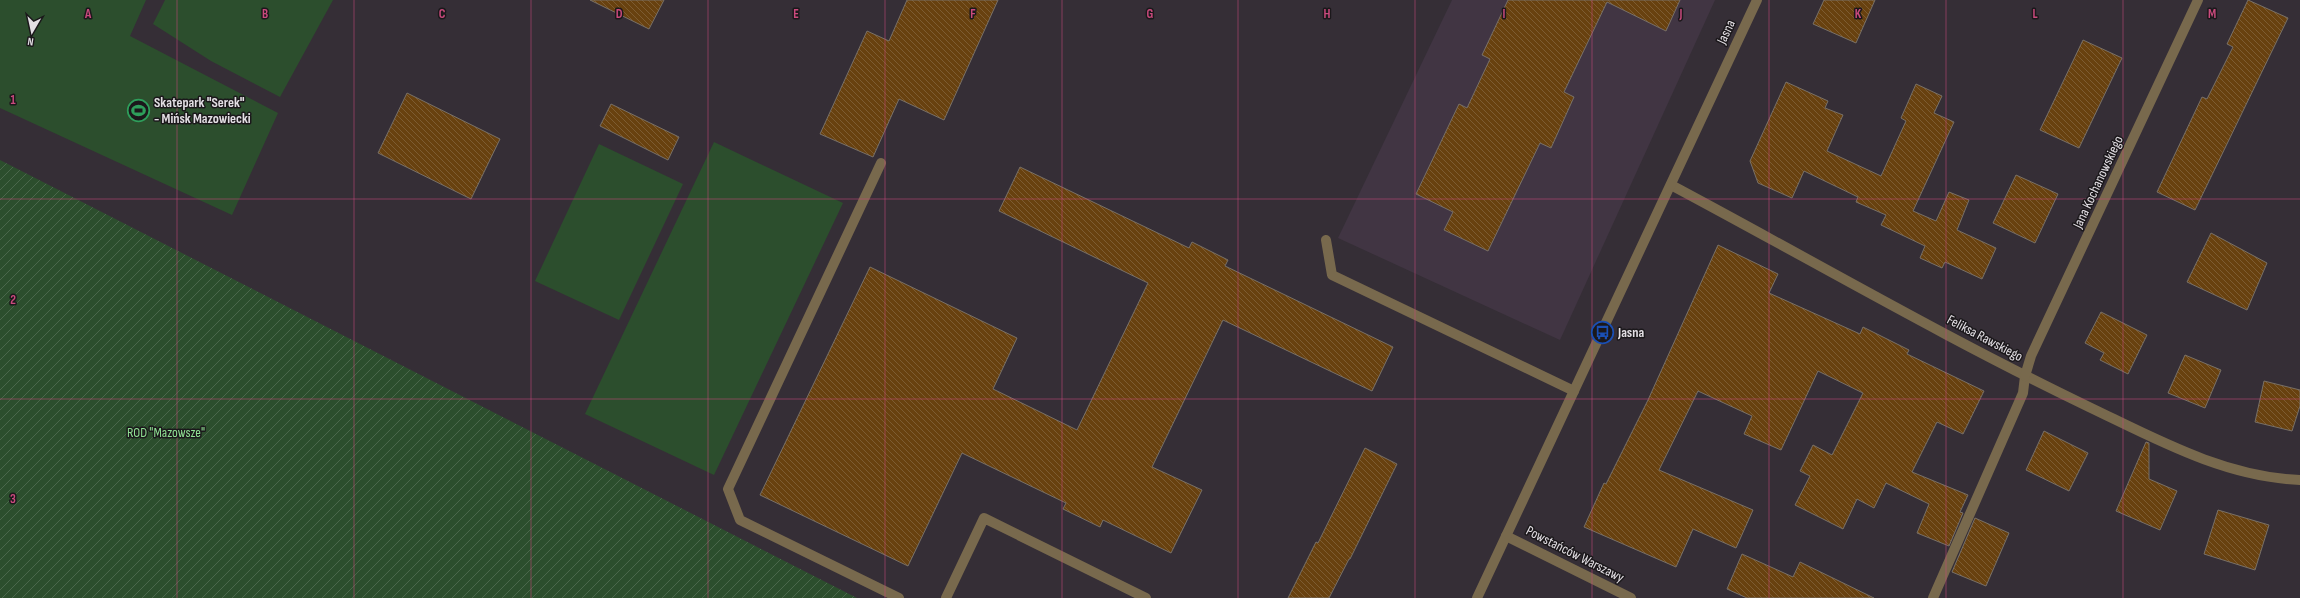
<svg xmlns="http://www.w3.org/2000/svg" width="2300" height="598" viewBox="0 0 2300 598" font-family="'Sofia Sans Condensed',sans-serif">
	<defs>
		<pattern id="garden-furrows" width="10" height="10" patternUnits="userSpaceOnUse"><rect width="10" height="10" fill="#2c4e2d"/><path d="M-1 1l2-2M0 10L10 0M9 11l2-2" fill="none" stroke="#4a674b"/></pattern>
		<pattern id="building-back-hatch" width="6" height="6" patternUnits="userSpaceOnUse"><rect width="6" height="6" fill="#68410f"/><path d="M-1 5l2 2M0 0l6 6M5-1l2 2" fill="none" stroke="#7d5c32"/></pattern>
	</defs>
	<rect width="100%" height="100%" fill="#352e36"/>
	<path fill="#413543" d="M 1452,0 L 1715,0 L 1560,340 L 1338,238 Z"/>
	<path fill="url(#garden-furrows)" d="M 0,160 L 857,598 L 0,598 Z"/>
	<g fill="#2c4e2d">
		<path d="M 0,0 L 146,0 L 130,36 L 278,113 L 232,215 L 0,108 Z"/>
		<path d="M 165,0 L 333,0 L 280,97 L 211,61 L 153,24 Z"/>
		<path d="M 714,142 L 843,203 L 714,475 L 585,414 Z"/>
		<path d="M 599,144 L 683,184 L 619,320 L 535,281 Z"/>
	</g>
	<g fill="url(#building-back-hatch)" stroke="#787067">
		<path d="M 590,0 L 664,0 L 649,29 Z"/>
		<path d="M 907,0 L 998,0 L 944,120 L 899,99 L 873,157 L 820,134 L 867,31 L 889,41 Z"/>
		<path d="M 1508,0 L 1680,0 L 1666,31 L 1607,2 L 1564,92 L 1574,97 L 1551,148 L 1540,143 L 1488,251 L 1444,230 L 1453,212 L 1416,194 L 1459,104 L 1467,108 L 1490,59 L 1482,55 Z"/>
		<path d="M 1824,0 L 1875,0 L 1856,43 L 1813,24 Z"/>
		<path d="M 2248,0 L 2288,18 L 2195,210 L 2157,192 L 2202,97 L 2207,99 L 2233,47 L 2227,44 Z"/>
		<path d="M 2083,40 L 2122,58 L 2079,148 L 2040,130 Z"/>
		<path d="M 1786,82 L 1828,101 L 1825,108 L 1843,115 L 1827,151 L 1881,176 L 1906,121 L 1901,118 L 1916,84 L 1942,96 L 1934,113 L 1954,122 L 1913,211 L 1936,221 L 1949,192 L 1969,200 L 1957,230 L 1996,248 L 1982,279 L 1945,262 L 1942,268 L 1920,258 L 1925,246 L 1881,225 L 1886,215 L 1856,202 L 1858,197 L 1804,171 L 1792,198 L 1758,183 L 1750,161 Z"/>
		<path d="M 407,93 L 500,139 L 471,199 L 378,153 Z"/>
		<path d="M 611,104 L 679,137 L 668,160 L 600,126 Z"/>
		<path d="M 1020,167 L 1189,248 L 1192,242 L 1228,260 L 1225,266 L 1393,347 L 1372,391 L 1223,320 L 1152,467 L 1202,490 L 1171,553 L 1103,520 L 1100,527 L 1063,509 L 1066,503 L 962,453 L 908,566 L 760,495 L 870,267 L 1017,338 L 993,389 L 1077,430 L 1148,283 L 999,211 Z"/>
		<path d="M 2016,175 L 2058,194 L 2035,243 L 1993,223 Z"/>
		<path d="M 2211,233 L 2267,263 L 2247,310 L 2187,282 Z"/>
		<path d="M 1718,245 L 1778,274 L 1769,293 L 1860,334 L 1863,327 L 1909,350 L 1907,354 L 1984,391 L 1963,434 L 1937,422 L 1912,472 L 1968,495 L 1960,512 L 1963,513 L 1949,546 L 1917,533 L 1929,504 L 1886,483 L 1874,508 L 1857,499 L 1843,529 L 1795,505 L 1810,476 L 1800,471 L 1813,445 L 1832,455 L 1863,393 L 1818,371 L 1781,450 L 1744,434 L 1752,416 L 1698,391 L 1659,470 L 1753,510 L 1736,548 L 1693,529 L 1676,567 L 1584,527 L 1604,483 L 1606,484 L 1648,400 Z"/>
		<path d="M 2101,312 L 2147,335 L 2128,374 L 2100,360 L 2104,353 L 2085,343 Z"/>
		<path d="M 2185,355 L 2221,370 L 2205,408 L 2168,393 Z"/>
		<path d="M 2264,381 L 2300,390 L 2300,406 L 2292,431 L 2255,422 Z"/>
		<path d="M 2044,431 L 2088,453 L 2069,491 L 2026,470 Z"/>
		<path d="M 2146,442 L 2149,443 L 2149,479 L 2177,491 L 2160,530 L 2116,511 Z"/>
		<path d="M 1365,448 L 1397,464 L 1350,559 L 1349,559 L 1329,598 L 1288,598 L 1316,542 L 1318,543 Z"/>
		<path d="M 2218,510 L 2269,525 L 2255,570 L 2204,554 Z"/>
		<path d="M 1975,518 L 2009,533 L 1986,586 L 1952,572 Z"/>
		<path d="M 1742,554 L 1793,577 L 1800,562 L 1874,598 L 1747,598 L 1727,589 Z"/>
	</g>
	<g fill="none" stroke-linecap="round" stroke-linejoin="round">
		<g stroke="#78694d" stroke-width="10">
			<path d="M 881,163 L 728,489 L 740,520 L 899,598"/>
			<path d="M 946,598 L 984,518 L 1146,598"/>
			<path d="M 1933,598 L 2023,393 L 2025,376"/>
		</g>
		<g stroke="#78694d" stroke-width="10">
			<path d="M 1671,185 C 1810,259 1947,339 2089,407 C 2156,439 2224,477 2300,480"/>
			<path d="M 1326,240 L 1332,275 L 1574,391"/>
			<path d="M 2025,376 L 2031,356 L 2198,0"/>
			<path d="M 1506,536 L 1631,598"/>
		</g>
		<path stroke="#78694d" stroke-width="10" d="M 1477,598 L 1757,0"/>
	</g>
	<path fill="none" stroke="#ca4a7d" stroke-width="1" stroke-opacity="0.55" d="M 177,0 L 177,598M 354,0 L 354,598M 531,0 L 531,598M 708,0 L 708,598M 885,0 L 885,598M 1062,0 L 1062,598M 1238,0 L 1238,598M 1415,0 L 1415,598M 1592,0 L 1592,598M 1769,0 L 1769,598M 1946,0 L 1946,598M 2123,0 L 2123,598M 0,199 L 2300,199M 0,399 L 2300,399"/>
	<defs>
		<symbol id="stadium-ring" viewBox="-11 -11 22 22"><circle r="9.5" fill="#1b181b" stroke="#2e9e5b" stroke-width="1.5"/><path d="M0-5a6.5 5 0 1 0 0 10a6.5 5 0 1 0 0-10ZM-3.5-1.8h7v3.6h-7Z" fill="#2e9e5b"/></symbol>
		<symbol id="bus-ring" viewBox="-11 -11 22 22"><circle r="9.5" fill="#1b181b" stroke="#1a4fb4" stroke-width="1.5"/><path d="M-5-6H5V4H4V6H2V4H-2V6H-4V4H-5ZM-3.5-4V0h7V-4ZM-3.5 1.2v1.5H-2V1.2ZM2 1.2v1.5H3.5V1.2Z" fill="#1a4fb4"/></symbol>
	</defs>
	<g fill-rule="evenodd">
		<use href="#stadium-ring" x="126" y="98" width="25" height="25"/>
		<use href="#bus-ring" x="1590" y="320" width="25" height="25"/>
	</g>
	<g text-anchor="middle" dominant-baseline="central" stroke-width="3" stroke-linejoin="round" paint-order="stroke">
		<g font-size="14" fill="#e3dfe4" stroke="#1b181b">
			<text transform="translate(1726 32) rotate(-65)">Jasna</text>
			<text transform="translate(2098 182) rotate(-65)">Jana Kochanowskiego</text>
			<text transform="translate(1985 338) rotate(28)">Feliksa Rawskiego</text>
			<text transform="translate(1575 554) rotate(27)">Powstańców Warszawy</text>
		</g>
		<g font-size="14" font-weight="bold" fill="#e3dfe4" stroke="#1b181b" text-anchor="start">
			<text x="154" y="102">Skatepark "Serek"<tspan x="154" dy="16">- Mińsk Mazowiecki</tspan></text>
			<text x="1618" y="332">Jasna</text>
		</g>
		<g font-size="14" fill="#90e194" stroke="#1b181b">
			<text x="166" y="432">ROD "Mazowsze"</text>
		</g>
	</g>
	<g font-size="13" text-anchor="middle" font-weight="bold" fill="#ca4a7d" stroke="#1b181b" stroke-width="3" stroke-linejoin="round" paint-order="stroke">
		<text x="88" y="18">A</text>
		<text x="265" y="18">B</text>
		<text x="442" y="18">C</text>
		<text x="619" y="18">D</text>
		<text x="796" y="18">E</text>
		<text x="973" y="18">F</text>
		<text x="1150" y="18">G</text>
		<text x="1327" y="18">H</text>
		<text x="1504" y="18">I</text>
		<text x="1681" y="18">J</text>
		<text x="1858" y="18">K</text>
		<text x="2035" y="18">L</text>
		<text x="2212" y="18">M</text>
		<text x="13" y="104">1</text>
		<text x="13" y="304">2</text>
		<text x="13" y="503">3</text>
	</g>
	<g transform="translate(32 32) rotate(189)" stroke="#1b181b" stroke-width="3" paint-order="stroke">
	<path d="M0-3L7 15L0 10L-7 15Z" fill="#e3dfe4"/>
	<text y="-6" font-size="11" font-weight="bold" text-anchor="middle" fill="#e3dfe4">N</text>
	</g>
</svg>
